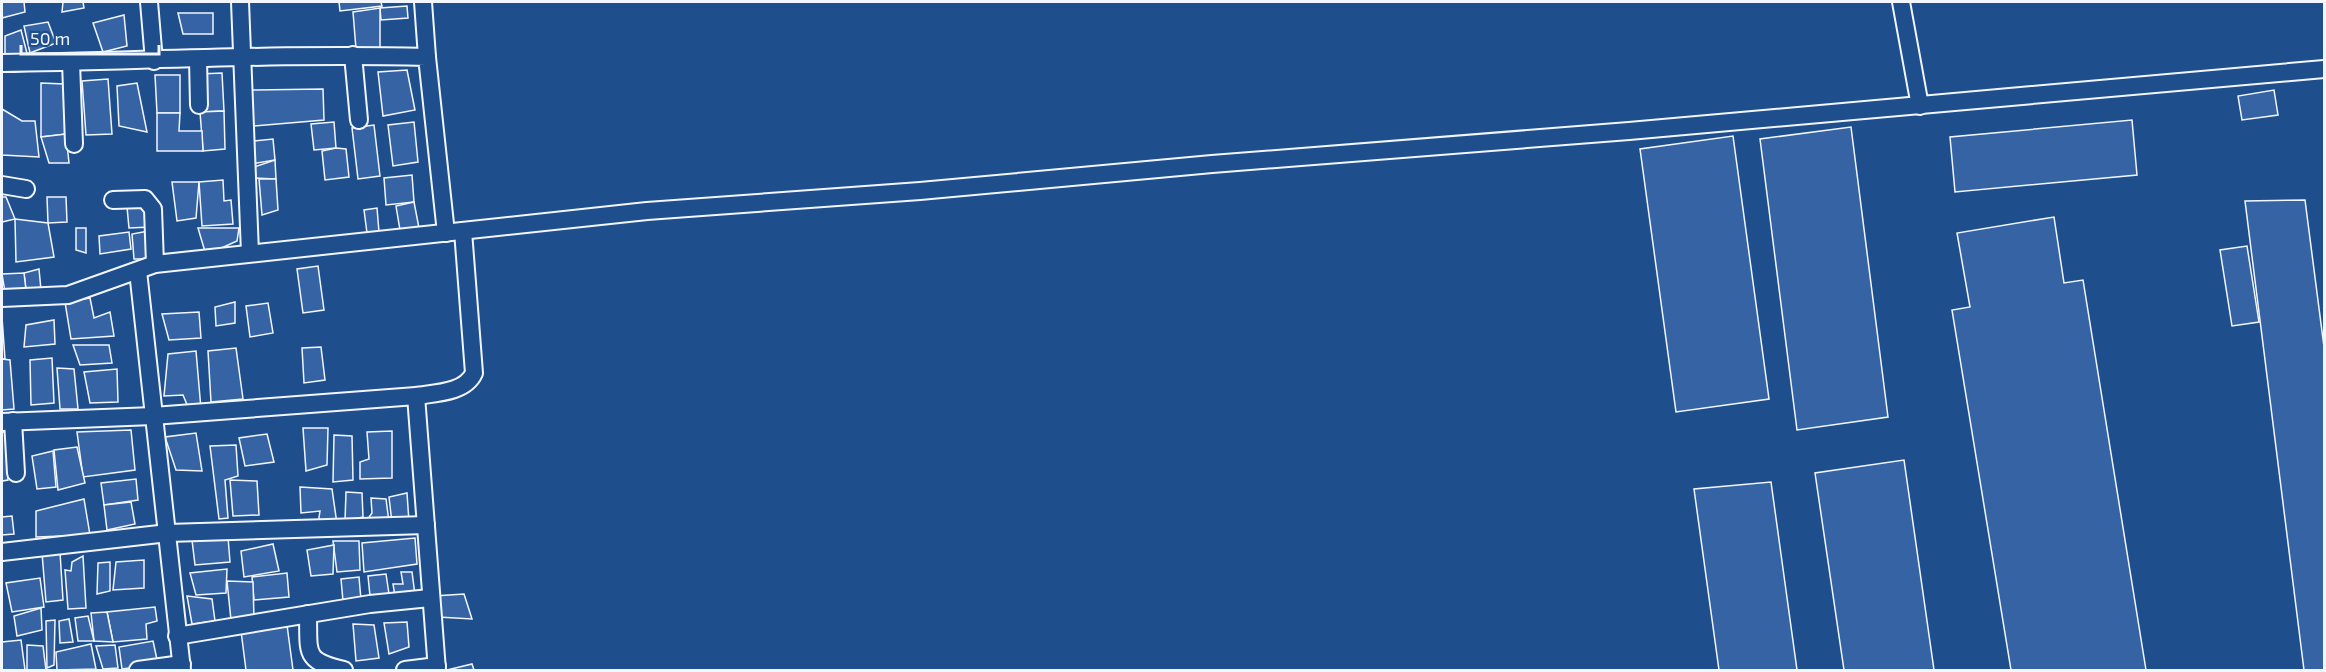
<svg xmlns="http://www.w3.org/2000/svg" width="2326" height="672" viewBox="0 0 2326 672" font-family="'Exo 2',sans-serif">
	<rect width="100%" height="100%" fill="#1f4e8c"/>
	<g fill="#3563a3" stroke="#f2f6ff" stroke-width="1.5">
		<path d="M 2,2 L 24,2 L 25,12 L 2,18 Z"/>
		<path d="M 63,2 L 83,2 L 84,8 L 62,12 Z"/>
		<path d="M 339,2 L 381,2 L 382,6 L 340,11 Z"/>
		<path d="M 407,6 L 408,18 L 381,20 L 380,8 Z"/>
		<path d="M 380,8 L 380,48 L 356,49 L 353,12 Z"/>
		<path d="M 178,13 L 213,13 L 213,34 L 183,34 Z"/>
		<path d="M 124,15 L 127,46 L 103,52 L 93,23 Z"/>
		<path d="M 48,22 L 56,43 L 30,53 L 24,26 Z"/>
		<path d="M 21,30 L 28,57 L 5,59 L 5,36 Z"/>
		<path d="M 407,70 L 415,110 L 383,116 L 378,72 Z"/>
		<path d="M 222,73 L 224,111 L 200,112 L 199,74 Z"/>
		<path d="M 155,75 L 180,75 L 180,113 L 157,113 Z"/>
		<path d="M 108,79 L 112,134 L 86,135 L 82,81 Z"/>
		<path d="M 41,83 L 64,84 L 66,134 L 41,137 Z"/>
		<path d="M 137,83 L 147,132 L 119,126 L 117,86 Z"/>
		<path d="M 323,89 L 324,120 L 253,126 L 252,90 Z"/>
		<path d="M 2274,90 L 2278,115 L 2242,120 L 2238,96 Z"/>
		<path d="M 2,109 L 22,121 L 35,121 L 39,157 L 2,155 Z"/>
		<path d="M 224,111 L 225,149 L 203,151 L 200,112 Z"/>
		<path d="M 157,113 L 180,113 L 179,131 L 202,131 L 203,151 L 157,151 Z"/>
		<path d="M 2132,120 L 2137,175 L 1955,192 L 1950,137 Z"/>
		<path d="M 334,122 L 336,148 L 314,150 L 311,124 Z"/>
		<path d="M 414,122 L 418,162 L 393,166 L 388,125 Z"/>
		<path d="M 374,125 L 380,176 L 358,179 L 352,128 Z"/>
		<path d="M 1851,127 L 1888,417 L 1797,430 L 1760,139 Z"/>
		<path d="M 66,134 L 69,163 L 49,163 L 41,137 Z"/>
		<path d="M 1733,136 L 1769,399 L 1676,412 L 1640,149 Z"/>
		<path d="M 273,139 L 275,160 L 251,164 L 254,141 Z"/>
		<path d="M 336,148 L 346,149 L 349,177 L 325,180 L 322,151 Z"/>
		<path d="M 275,160 L 276,179 L 253,178 L 254,167 Z"/>
		<path d="M 412,175 L 414,202 L 386,205 L 384,178 Z"/>
		<path d="M 259,179 L 276,179 L 278,210 L 262,215 Z"/>
		<path d="M 223,180 L 224,201 L 231,200 L 233,224 L 202,226 L 199,182 Z"/>
		<path d="M 172,182 L 199,182 L 196,218 L 177,221 Z"/>
		<path d="M 2,197 L 6,197 L 15,219 L 2,222 Z"/>
		<path d="M 47,197 L 66,197 L 67,222 L 48,223 Z"/>
		<path d="M 2305,200 L 2324,347 L 2324,670 L 2304,670 L 2245,201 Z"/>
		<path d="M 414,202 L 419,228 L 400,230 L 396,206 Z"/>
		<path d="M 127,207 L 145,208 L 151,227 L 129,228 Z"/>
		<path d="M 377,208 L 379,232 L 367,233 L 364,210 Z"/>
		<path d="M 2054,217 L 2064,283 L 2083,280 L 2146,670 L 2011,670 L 1952,310 L 1970,307 L 1957,233 Z"/>
		<path d="M 15,219 L 48,223 L 54,257 L 16,262 Z"/>
		<path d="M 76,228 L 86,228 L 86,253 L 76,250 Z"/>
		<path d="M 198,228 L 239,228 L 237,241 L 206,255 Z"/>
		<path d="M 154,230 L 148,259 L 134,259 L 132,234 Z"/>
		<path d="M 129,232 L 131,249 L 100,254 L 99,236 Z"/>
		<path d="M 2247,246 L 2259,322 L 2232,326 L 2220,250 Z"/>
		<path d="M 318,266 L 324,310 L 303,313 L 297,269 Z"/>
		<path d="M 39,269 L 41,290 L 26,290 L 24,273 Z"/>
		<path d="M 24,273 L 26,290 L 5,292 L 2,274 Z"/>
		<path d="M 90,298 L 94,318 L 110,312 L 114,336 L 71,339 L 65,302 Z"/>
		<path d="M 235,302 L 235,323 L 216,326 L 215,307 Z"/>
		<path d="M 268,303 L 273,333 L 250,337 L 246,306 Z"/>
		<path d="M 199,312 L 201,338 L 169,340 L 162,314 Z"/>
		<path d="M 2,317 L 5,359 L 2,359 Z"/>
		<path d="M 54,320 L 55,344 L 24,347 L 26,325 Z"/>
		<path d="M 73,345 L 109,345 L 112,363 L 80,365 Z"/>
		<path d="M 321,347 L 325,380 L 304,383 L 302,348 Z"/>
		<path d="M 236,348 L 243,399 L 211,402 L 208,351 Z"/>
		<path d="M 196,351 L 201,409 L 190,412 L 183,395 L 164,396 L 168,354 Z"/>
		<path d="M 52,358 L 54,403 L 31,405 L 30,360 Z"/>
		<path d="M 2,359 L 10,360 L 14,409 L 2,410 Z"/>
		<path d="M 57,368 L 74,369 L 78,409 L 60,409 Z"/>
		<path d="M 117,369 L 118,402 L 90,403 L 84,372 Z"/>
		<path d="M 303,428 L 328,428 L 327,465 L 306,471 Z"/>
		<path d="M 131,430 L 135,470 L 83,477 L 77,432 Z"/>
		<path d="M 392,431 L 392,478 L 360,479 L 360,462 L 369,459 L 367,432 Z"/>
		<path d="M 2,432 L 5,432 L 8,480 L 2,481 Z"/>
		<path d="M 196,433 L 202,471 L 176,470 L 165,437 Z"/>
		<path d="M 267,434 L 274,462 L 245,466 L 239,438 Z"/>
		<path d="M 334,435 L 352,436 L 353,480 L 333,482 Z"/>
		<path d="M 236,445 L 238,476 L 225,480 L 228,518 L 219,519 L 210,446 Z"/>
		<path d="M 77,447 L 85,483 L 58,490 L 54,450 Z"/>
		<path d="M 53,451 L 56,487 L 37,489 L 32,456 Z"/>
		<path d="M 1904,460 L 1934,670 L 1844,670 L 1815,473 Z"/>
		<path d="M 136,479 L 138,500 L 104,505 L 101,483 Z"/>
		<path d="M 230,480 L 257,481 L 259,515 L 233,516 Z"/>
		<path d="M 1771,482 L 1797,670 L 1719,670 L 1694,489 Z"/>
		<path d="M 300,487 L 332,489 L 337,524 L 318,524 L 320,511 L 301,513 Z"/>
		<path d="M 346,492 L 362,493 L 363,517 L 345,521 Z"/>
		<path d="M 407,493 L 409,522 L 392,523 L 389,497 Z"/>
		<path d="M 371,498 L 386,499 L 389,522 L 365,523 L 372,513 Z"/>
		<path d="M 84,499 L 90,535 L 36,537 L 36,511 Z"/>
		<path d="M 131,502 L 135,524 L 107,530 L 104,505 Z"/>
		<path d="M 12,516 L 14,534 L 2,535 L 2,517 Z"/>
		<path d="M 228,537 L 230,562 L 195,565 L 192,540 Z"/>
		<path d="M 415,538 L 417,564 L 364,572 L 362,543 Z"/>
		<path d="M 333,541 L 359,541 L 360,570 L 337,572 Z"/>
		<path d="M 273,544 L 279,571 L 244,577 L 241,551 Z"/>
		<path d="M 334,545 L 333,574 L 311,576 L 307,550 Z"/>
		<path d="M 60,552 L 63,600 L 46,602 L 42,553 Z"/>
		<path d="M 83,556 L 86,608 L 68,609 L 65,570 L 71,571 L 72,562 Z"/>
		<path d="M 144,560 L 144,588 L 113,590 L 116,562 Z"/>
		<path d="M 110,562 L 110,591 L 97,594 L 98,563 Z"/>
		<path d="M 227,569 L 226,593 L 196,595 L 190,573 Z"/>
		<path d="M 401,572 L 412,572 L 415,595 L 395,596 L 393,584 L 403,584 Z"/>
		<path d="M 287,573 L 289,597 L 254,600 L 252,577 Z"/>
		<path d="M 386,574 L 389,594 L 370,596 L 368,576 Z"/>
		<path d="M 359,577 L 361,600 L 343,601 L 341,579 Z"/>
		<path d="M 40,578 L 44,607 L 12,612 L 6,583 Z"/>
		<path d="M 227,581 L 253,582 L 254,619 L 231,620 Z"/>
		<path d="M 464,594 L 472,619 L 438,617 L 434,596 Z"/>
		<path d="M 187,596 L 212,599 L 215,621 L 192,624 Z"/>
		<path d="M 155,607 L 157,621 L 146,624 L 147,639 L 113,642 L 107,612 Z"/>
		<path d="M 41,608 L 42,630 L 17,636 L 14,616 Z"/>
		<path d="M 107,612 L 113,642 L 94,641 L 91,613 Z"/>
		<path d="M 88,616 L 94,641 L 78,641 L 75,618 Z"/>
		<path d="M 69,619 L 73,642 L 60,643 L 59,621 Z"/>
		<path d="M 55,620 L 54,665 L 47,668 L 46,621 Z"/>
		<path d="M 407,622 L 409,647 L 389,654 L 384,623 Z"/>
		<path d="M 353,624 L 374,625 L 379,658 L 356,661 Z"/>
		<path d="M 287,625 L 293,670 L 246,670 L 241,631 Z"/>
		<path d="M 21,640 L 25,670 L 2,670 L 2,642 Z"/>
		<path d="M 153,641 L 158,664 L 122,669 L 119,647 Z"/>
		<path d="M 91,644 L 96,669 L 57,670 L 56,652 Z"/>
		<path d="M 27,645 L 43,646 L 46,670 L 27,670 Z"/>
		<path d="M 115,645 L 118,668 L 103,669 L 96,646 Z"/>
		<path d="M 472,664 L 474,670 L 447,670 Z"/>
	</g>
	<g fill="none" stroke-linecap="round" stroke-linejoin="round">
		<defs>
			<g id="minor">
				<path d="M 149,2 L 154,61"/>
				<path d="M 240,2 L 250,253"/>
				<path d="M 423,2 L 427,57"/>
				<path d="M 1901,2 L 1920,106"/>
				<path d="M 353,55 L 359,120"/>
				<path d="M 198,59 L 199,105"/>
				<path d="M 71,62 L 74,144"/>
				<path d="M 2,63 C 143,61 285,53 427,57 L 446,233"/>
				<path d="M 2,185 L 26,189"/>
				<path d="M 113,200 L 145,199 L 153,209 L 155,264"/>
				<path d="M 138,271 L 182,670"/>
				<path d="M 2,298 L 68,295 L 155,264 L 647,211 L 920,191 L 1212,164 L 1629,131 L 2324,69"/>
				<path d="M 416,396 L 437,670"/>
				<path d="M 13,421 L 16,473"/>
				<path d="M 2,422 L 153,416 L 416,396 C 435,393 465,393 474,373 L 463,231"/>
				<path d="M 2,552 L 168,533 L 426,525"/>
				<path d="M 308,614 C 309,653 303,661 344,670"/>
				<path d="M 177,636 L 370,604 L 430,598"/>
				<path d="M 138,670 L 182,664"/>
				<path d="M 405,670 L 437,666"/>
			</g>
		</defs>
		<use href="#minor" stroke="#f2f6ff" stroke-width="20"/>
		<use href="#minor" stroke="#1f4e8c" stroke-width="16"/>
	</g>
	<rect width="2326" height="672" fill="none" stroke="#f2f6ff" stroke-width="6"/>
	<path d="M21 45v9h138v-9" fill="none" stroke="#f2f6ff" stroke-width="3"/>
	<text x="30" y="45" font-size="18" fill="#f2f6ff" stroke="#1f4e8c" stroke-width="4.5" paint-order="stroke">50 m</text>
</svg>
